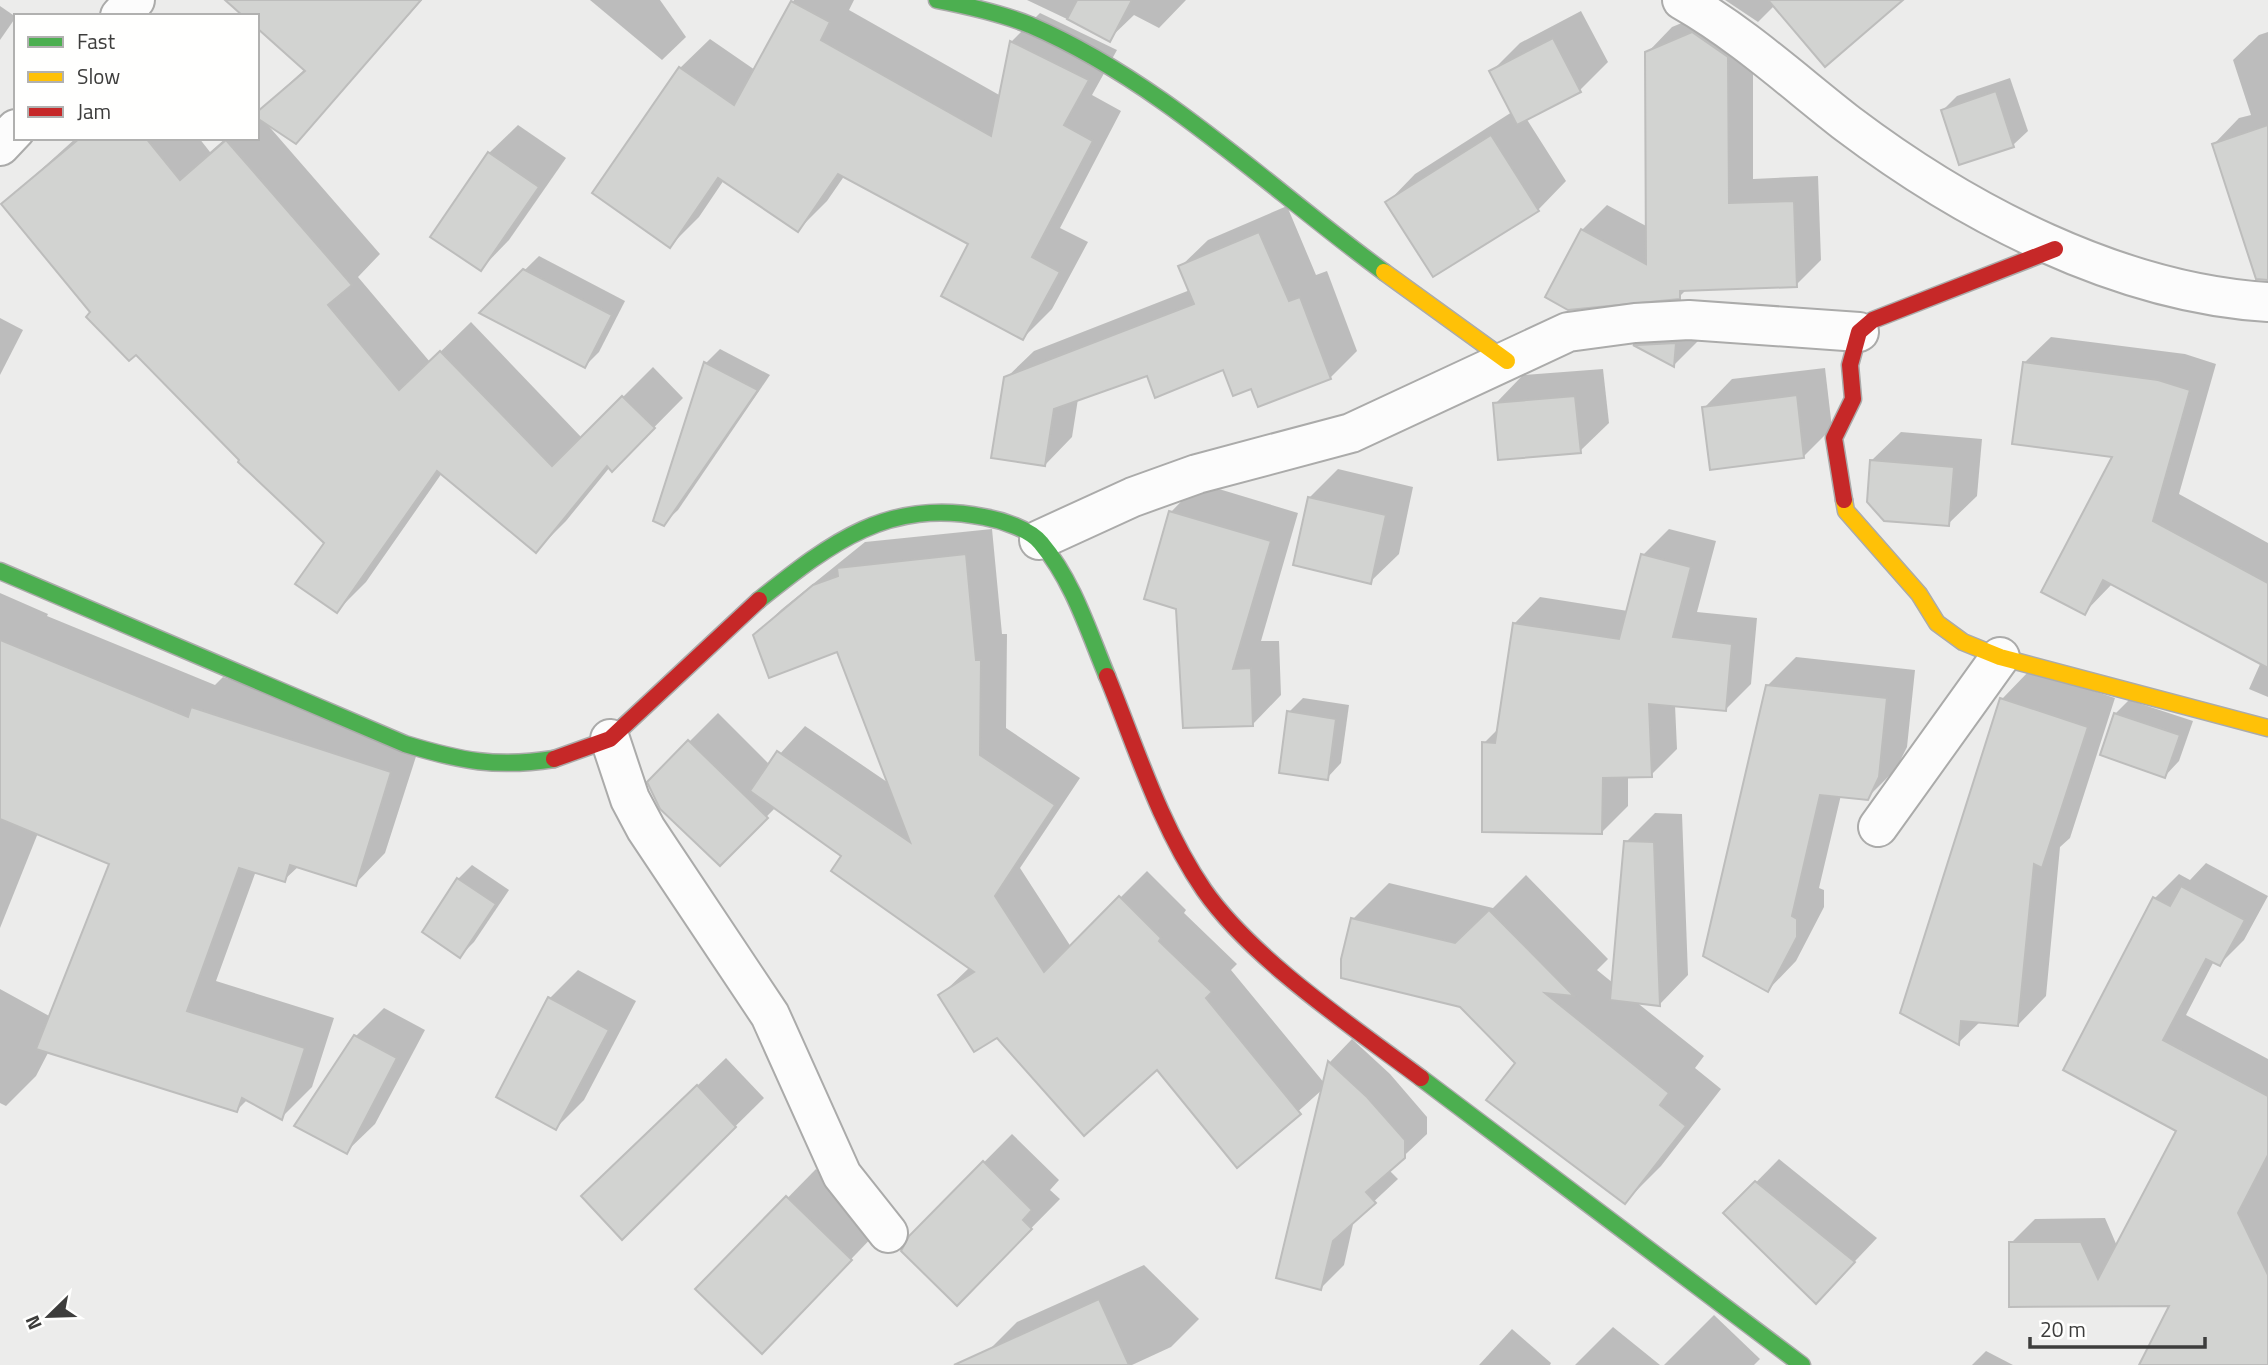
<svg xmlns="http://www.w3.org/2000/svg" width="2268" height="1365" viewBox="0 0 2268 1365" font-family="'Titillium Web',sans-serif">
	<rect width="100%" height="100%" fill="#ececeb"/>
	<g fill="#0003">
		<path d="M 271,0 L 422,0 L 296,142 L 266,123 L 380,254 L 358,277 L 430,362 L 471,322 L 582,438 L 653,367 L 683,398 L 612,470 L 610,467 L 566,521 L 536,551 L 442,473 L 366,582 L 337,611 L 327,542 L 93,312 L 3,204 L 76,138 L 199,138 L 210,152 L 226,138 L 257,138 L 257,113 L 305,69 Z"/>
		<path d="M 590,0 L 660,0 L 686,37 L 662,60 Z"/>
		<path d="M 794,0 L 854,0 L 849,10 L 1001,96 L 1011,42 L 1040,13 L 1117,50 L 1092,95 L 1121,111 L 1060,228 L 1088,242 L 1052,309 L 1023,338 L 971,243 L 845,175 L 827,201 L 798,230 L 724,180 L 699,217 L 670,246 L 594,193 L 680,68 L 710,39 L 755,70 Z"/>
		<path d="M 1027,0 L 1186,0 L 1159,28 L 1134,15 L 1109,39 Z"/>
		<path d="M 1725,0 L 1898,0 L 1775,5 L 1758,22 Z"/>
		<path d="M 0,6 L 16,17 L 0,40 Z"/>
		<path d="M 1718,8 L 1753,32 L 1753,179 L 1818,176 L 1821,260 L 1796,285 L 1687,289 L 1679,297 L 1582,230 L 1607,205 L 1648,227 L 1647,53 L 1672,27 Z"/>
		<path d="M 1581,11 L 1608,62 L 1580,90 L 1526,118 L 1566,181 L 1538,210 L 1387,203 L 1415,174 L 1512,112 L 1491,72 L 1520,43 Z"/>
		<path d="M 2268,32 L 2268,266 L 2214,144 L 2239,118 L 2251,115 L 2233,60 L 2259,35 Z"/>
		<path d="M 2010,78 L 2028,131 L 2013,145 L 1943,110 L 1957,96 Z"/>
		<path d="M 518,125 L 566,158 L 509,240 L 481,269 L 489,153 Z"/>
		<path d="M 1287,206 L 1316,275 L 1327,271 L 1357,351 L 1330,378 L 1253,387 L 1224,368 L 1148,373 L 1078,399 L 1072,437 L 1045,465 L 1006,378 L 1034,351 L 1190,290 L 1180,267 L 1208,240 Z"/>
		<path d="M 539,256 L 625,301 L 599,352 L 585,366 L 482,312 Z"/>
		<path d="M 1664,317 L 1702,337 L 1674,365 L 1636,345 Z"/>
		<path d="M 0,318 L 23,330 L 0,375 Z"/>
		<path d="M 2051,337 L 2185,354 L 2216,364 L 2179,494 L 2268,543 L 2268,697 L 2249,689 L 2261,662 L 2113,583 L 2084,613 L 2114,456 L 2024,363 Z"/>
		<path d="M 720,349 L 770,375 L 678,510 L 663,524 L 706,363 Z"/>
		<path d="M 1825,368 L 1832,428 L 1804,456 L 1704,408 L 1732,379 Z"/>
		<path d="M 1603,369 L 1609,423 L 1580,451 L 1495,404 L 1523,375 Z"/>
		<path d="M 1901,432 L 1982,439 L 1977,496 L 1948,524 L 1872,460 Z"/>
		<path d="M 1338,469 L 1413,487 L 1399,554 L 1370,582 L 1309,498 Z"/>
		<path d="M 1199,483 L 1298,513 L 1261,641 L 1279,641 L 1281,695 L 1253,724 L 1178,607 L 1146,598 L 1171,512 Z"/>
		<path d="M 992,529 L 1002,634 L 1007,634 L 1006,728 L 1080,778 L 1020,868 L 1071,947 L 1147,871 L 1186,910 L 1184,913 L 1237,964 L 1231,970 L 1325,1084 L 1330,1062 L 1352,1039 L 1390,1074 L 1427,1117 L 1427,1134 L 1389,1170 L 1398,1179 L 1354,1220 L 1344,1265 L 1321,1288 L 1323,1089 L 1237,1166 L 1157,1068 L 997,1036 L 941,995 L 970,967 L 844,855 L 776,807 L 720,864 L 649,782 L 718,713 L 770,765 L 805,726 L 890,784 L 838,650 L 755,635 L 782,609 L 865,542 Z"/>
		<path d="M 1669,529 L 1716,541 L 1697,612 L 1757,618 L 1751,684 L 1725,710 L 1675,705 L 1677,749 L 1651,775 L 1628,776 L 1628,806 L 1602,832 L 1484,743 L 1498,729 L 1514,624 L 1540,597 L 1628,611 L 1643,555 Z"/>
		<path d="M 0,593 L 48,614 L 47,616 L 215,685 L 223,677 L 421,741 L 385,853 L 355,884 L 299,866 L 284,880 L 256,871 L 216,981 L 334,1018 L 312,1087 L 282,1117 L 248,1099 L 237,1110 L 49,1051 L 36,1076 L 6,1106 L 0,1103 L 0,989 L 51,1017 L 112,863 L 38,833 L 0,928 Z"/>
		<path d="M 1796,657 L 1915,670 L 1907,747 L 1896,769 L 1867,798 L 1841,795 L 1819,888 L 1824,890 L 1824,907 L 1796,961 L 1768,990 L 1767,686 Z"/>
		<path d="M 2030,670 L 2115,698 L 2070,838 L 2060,847 L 2046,996 L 2018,1025 L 1981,1021 L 1958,1043 L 1902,1012 L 2002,699 Z"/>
		<path d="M 1303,698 L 1349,705 L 1341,763 L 1327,778 L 1289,712 Z"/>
		<path d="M 2129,700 L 2193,721 L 2179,761 L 2165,776 L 2115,714 Z"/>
		<path d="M 1655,813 L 1682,814 L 1688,975 L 1660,1004 L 1635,1001 L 1704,1056 L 1695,1068 L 1721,1089 L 1661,1166 L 1625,1202 L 1517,1063 L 1461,1005 L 1353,919 L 1389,883 L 1493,908 L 1526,875 L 1608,959 L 1597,970 L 1613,983 L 1626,842 Z"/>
		<path d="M 2206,863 L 2268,896 L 2244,940 L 2220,964 L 2214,961 L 2186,1015 L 2268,1059 L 2268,1365 L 2141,1365 L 2172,1305 L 2011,1306 L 2011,1243 L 2035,1219 L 2105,1218 L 2117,1246 L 2179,1130 L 2065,1069 L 2155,898 L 2179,874 L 2190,880 Z"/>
		<path d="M 472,865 L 509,890 L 474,942 L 460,956 L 458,879 Z"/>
		<path d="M 578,970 L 636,1001 L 584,1100 L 556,1128 L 550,998 Z"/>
		<path d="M 384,1008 L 425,1030 L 375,1124 L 346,1152 L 355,1037 Z"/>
		<path d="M 726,1058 L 764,1098 L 622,1238 L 612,1168 Z"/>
		<path d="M 1012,1134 L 1059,1180 L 1050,1190 L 1060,1199 L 957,1303 L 910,1237 Z"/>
		<path d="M 1779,1159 L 1877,1238 L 1839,1278 L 1726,1213 Z"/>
		<path d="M 816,1169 L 879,1230 L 790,1323 L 698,1289 Z"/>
		<path d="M 1144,1265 L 1199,1319 L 1171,1347 L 1132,1365 L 995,1365 L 988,1351 L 1017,1322 Z"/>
		<path d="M 1714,1315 L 1760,1359 L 1754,1365 L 1664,1365 Z"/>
		<path d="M 1613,1327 L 1660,1365 L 1575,1365 Z"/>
		<path d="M 1512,1329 L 1551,1363 L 1550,1365 L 1479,1365 Z"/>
		<path d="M 1986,1351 L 2013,1365 L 1972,1365 Z"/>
	</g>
	<g fill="#d2d3d1" stroke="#bdbdbc" stroke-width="2">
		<path d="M 225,0 L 421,0 L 296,144 L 257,118 L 257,112 L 305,71 L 257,28 L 257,16 L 243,16 Z"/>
		<path d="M 1077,0 L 1132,0 L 1110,42 L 1067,19 Z"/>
		<path d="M 1768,0 L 1903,0 L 1825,67 Z"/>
		<path d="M 791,1 L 830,22 L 821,40 L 991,136 L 1010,41 L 1089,80 L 1064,125 L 1093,141 L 1032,257 L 1060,272 L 1023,340 L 941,296 L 968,244 L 838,174 L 798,232 L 718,178 L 670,248 L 592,193 L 679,67 L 734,105 Z"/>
		<path d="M 1692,32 L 1728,57 L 1729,203 L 1794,201 L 1797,287 L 1680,291 L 1680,299 L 1568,310 L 1545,297 L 1581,229 L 1646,264 L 1645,52 Z"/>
		<path d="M 1553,38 L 1581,92 L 1517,125 L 1489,71 Z"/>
		<path d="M 1996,91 L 2014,147 L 1959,165 L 1941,110 Z"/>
		<path d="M 2268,125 L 2268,280 L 2256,279 L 2212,144 Z"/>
		<path d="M 1491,135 L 1539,211 L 1433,277 L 1385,202 Z"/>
		<path d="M 80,138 L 146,138 L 180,180 L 226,140 L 352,285 L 328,305 L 399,390 L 440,351 L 552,466 L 622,396 L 655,428 L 612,472 L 607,466 L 536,553 L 437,471 L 337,613 L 295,584 L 324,543 L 238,462 L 239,460 L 136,355 L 129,361 L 86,317 L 90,312 L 1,204 Z"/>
		<path d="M 488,152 L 539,187 L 481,271 L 430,237 Z"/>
		<path d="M 1259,232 L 1289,301 L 1300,297 L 1331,379 L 1258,407 L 1251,389 L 1233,396 L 1223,370 L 1155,398 L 1147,376 L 1054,409 L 1045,466 L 991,458 L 1004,377 L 1194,304 L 1178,266 Z"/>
		<path d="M 523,269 L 612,315 L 585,368 L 479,313 Z"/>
		<path d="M 1676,343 L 1674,367 L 1633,345 L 1637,345 Z"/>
		<path d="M 704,362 L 758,390 L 664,526 L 653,521 Z"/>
		<path d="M 2023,362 L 2158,380 L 2190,390 L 2153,521 L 2268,583 L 2268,668 L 2103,580 L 2085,615 L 2041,592 L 2112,457 L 2012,444 Z"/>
		<path d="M 1797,395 L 1804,458 L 1710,470 L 1702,407 Z"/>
		<path d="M 1575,396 L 1581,453 L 1498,460 L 1493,403 Z"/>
		<path d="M 1870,460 L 1954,467 L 1949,526 L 1884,521 L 1867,502 Z"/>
		<path d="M 1308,497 L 1386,515 L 1371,584 L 1293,565 Z"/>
		<path d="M 1169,511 L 1271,541 L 1233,669 L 1251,668 L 1253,726 L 1183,728 L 1176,609 L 1144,599 Z"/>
		<path d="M 966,554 L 976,660 L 981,660 L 980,755 L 1055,805 L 995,896 L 1044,972 L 1119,896 L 1161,938 L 1159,941 L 1212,992 L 1206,998 L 1301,1114 L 1237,1168 L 1157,1070 L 1084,1136 L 997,1038 L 974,1052 L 938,995 L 974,972 L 831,871 L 841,856 L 750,791 L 777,751 L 910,842 L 837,652 L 769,678 L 753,635 L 813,585 L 838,576 L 837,568 Z"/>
		<path d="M 1641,554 L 1691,567 L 1673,637 L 1732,644 L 1726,711 L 1649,704 L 1652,777 L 1603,778 L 1602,834 L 1482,832 L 1482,742 L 1495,743 L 1513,623 L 1619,639 Z"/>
		<path d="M 0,640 L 188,717 L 191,707 L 391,772 L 356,886 L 290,865 L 285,882 L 239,868 L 187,1011 L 305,1048 L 282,1120 L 242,1098 L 237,1112 L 36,1049 L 109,864 L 0,819 Z"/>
		<path d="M 1766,685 L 1887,698 L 1879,777 L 1868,800 L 1820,795 L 1792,916 L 1797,919 L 1797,937 L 1768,992 L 1703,956 Z"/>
		<path d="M 2000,698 L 2088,727 L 2042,868 L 2034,864 L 2018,1026 L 1961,1021 L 1959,1045 L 1900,1013 Z"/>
		<path d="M 1287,711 L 1336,719 L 1328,780 L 1279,773 Z"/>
		<path d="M 2114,713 L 2180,735 L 2165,778 L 2100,755 Z"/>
		<path d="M 688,740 L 768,818 L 720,866 L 660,809 L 647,782 Z"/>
		<path d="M 1624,841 L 1654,842 L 1660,1006 L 1610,1000 Z"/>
		<path d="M 457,878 L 496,904 L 460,958 L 422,932 Z"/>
		<path d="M 2181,886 L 2245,920 L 2220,966 L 2206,959 L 2163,1040 L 2268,1096 L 2268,1155 L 2238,1213 L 2268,1275 L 2268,1365 L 2139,1365 L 2169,1306 L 2009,1307 L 2009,1242 L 2081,1242 L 2098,1279 L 2176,1131 L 2063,1070 L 2153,897 L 2170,906 Z"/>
		<path d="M 1489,910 L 1574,996 L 1545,993 L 1669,1093 L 1660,1105 L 1686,1126 L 1625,1204 L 1486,1100 L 1515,1063 L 1460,1007 L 1341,978 L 1341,959 L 1351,918 L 1455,943 Z"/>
		<path d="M 548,997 L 609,1030 L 556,1130 L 496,1097 Z"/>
		<path d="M 354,1035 L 397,1058 L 347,1154 L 294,1126 Z"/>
		<path d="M 1328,1061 L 1367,1097 L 1405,1140 L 1405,1158 L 1366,1192 L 1376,1203 L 1333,1241 L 1321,1290 L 1276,1278 Z"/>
		<path d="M 697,1085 L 736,1127 L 622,1240 L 581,1196 Z"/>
		<path d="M 983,1161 L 1032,1210 L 1023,1220 L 1032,1229 L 957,1306 L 901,1251 L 909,1236 Z"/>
		<path d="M 1755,1181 L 1855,1262 L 1816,1304 L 1723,1213 Z"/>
		<path d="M 786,1196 L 852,1260 L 762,1354 L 695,1289 Z"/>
		<path d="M 1099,1299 L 1129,1365 L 954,1365 Z"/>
	</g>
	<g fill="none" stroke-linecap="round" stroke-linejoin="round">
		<defs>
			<g id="street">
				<path d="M 1682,0 C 1742,34 1794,82 1848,124 C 1966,213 2118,293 2268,302"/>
				<path d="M 120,16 L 135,0"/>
				<path d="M 0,146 L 16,129"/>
				<path d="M 1039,540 L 1133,497 L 1197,474 L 1351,433 L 1568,332 L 1635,323 L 1689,320 L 1859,332"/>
				<path d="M 610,739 L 630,799 L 646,829 L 770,1015 L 842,1175 L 888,1233"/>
				<path d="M 1878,827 L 2000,657"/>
			</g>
			<g id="fast">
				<path d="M 937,0 C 968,6 1000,13 1030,25 C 1162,82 1269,188 1384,272"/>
				<path d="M 0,571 L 405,744 C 461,761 496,768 554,759"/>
				<path d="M 759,600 C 831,543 887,498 984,517 C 1001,520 1030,529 1041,543 C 1073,581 1088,630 1107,676"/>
				<path d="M 1421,1078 L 1802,1365"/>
			</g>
			<g id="slow">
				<path d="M 1384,272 L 1507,361"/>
				<path d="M 1844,500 L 1846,511 L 1919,594 L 1937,623 L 1963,642 L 2000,657 L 2268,728"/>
			</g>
			<g id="jam">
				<path d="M 1844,500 L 1834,438 L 1853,399 L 1850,365 L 1859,332 L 1873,320 L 2055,249"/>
				<path d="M 1107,676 C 1136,747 1160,826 1204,890 C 1252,959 1353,1027 1421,1078"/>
				<path d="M 554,759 L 610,739 L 759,600"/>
			</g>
		</defs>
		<use href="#street" stroke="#ababaa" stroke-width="42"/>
		<use href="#fast" stroke="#ababaa" stroke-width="19"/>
		<use href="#slow" stroke="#ababaa" stroke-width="19"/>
		<use href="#jam" stroke="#ababaa" stroke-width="19"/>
		<use href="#street" stroke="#fcfcfc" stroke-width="38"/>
		<use href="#fast" stroke="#4caf50" stroke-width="16"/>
		<use href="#slow" stroke="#ffc107" stroke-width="16"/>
		<use href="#jam" stroke="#c62828" stroke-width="16"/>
	</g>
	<rect x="14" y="14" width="245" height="126" fill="#fffffe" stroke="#b1b1b0" stroke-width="2"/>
	<rect x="28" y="37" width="35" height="10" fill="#4caf50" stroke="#b1b1b0" stroke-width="2"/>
	<text x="77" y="49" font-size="21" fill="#3d3d3c">Fast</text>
	<rect x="28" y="72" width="35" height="10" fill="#ffc107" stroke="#b1b1b0" stroke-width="2"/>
	<text x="77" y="84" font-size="21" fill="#3d3d3c">Slow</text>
	<rect x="28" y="107" width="35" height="10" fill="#c62828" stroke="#b1b1b0" stroke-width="2"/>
	<text x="77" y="119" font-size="21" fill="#3d3d3c">Jam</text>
	<g transform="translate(49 1316) rotate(247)" stroke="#fffffe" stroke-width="5" paint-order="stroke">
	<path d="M0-5L12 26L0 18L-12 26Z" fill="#3d3d3c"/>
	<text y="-10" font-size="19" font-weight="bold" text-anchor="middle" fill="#3d3d3c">N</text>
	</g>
	<path d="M2030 1337v10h175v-10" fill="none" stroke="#3d3d3c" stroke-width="3.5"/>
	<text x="2040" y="1337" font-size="21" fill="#3d3d3c" stroke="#fffffe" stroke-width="5" paint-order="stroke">20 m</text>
</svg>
